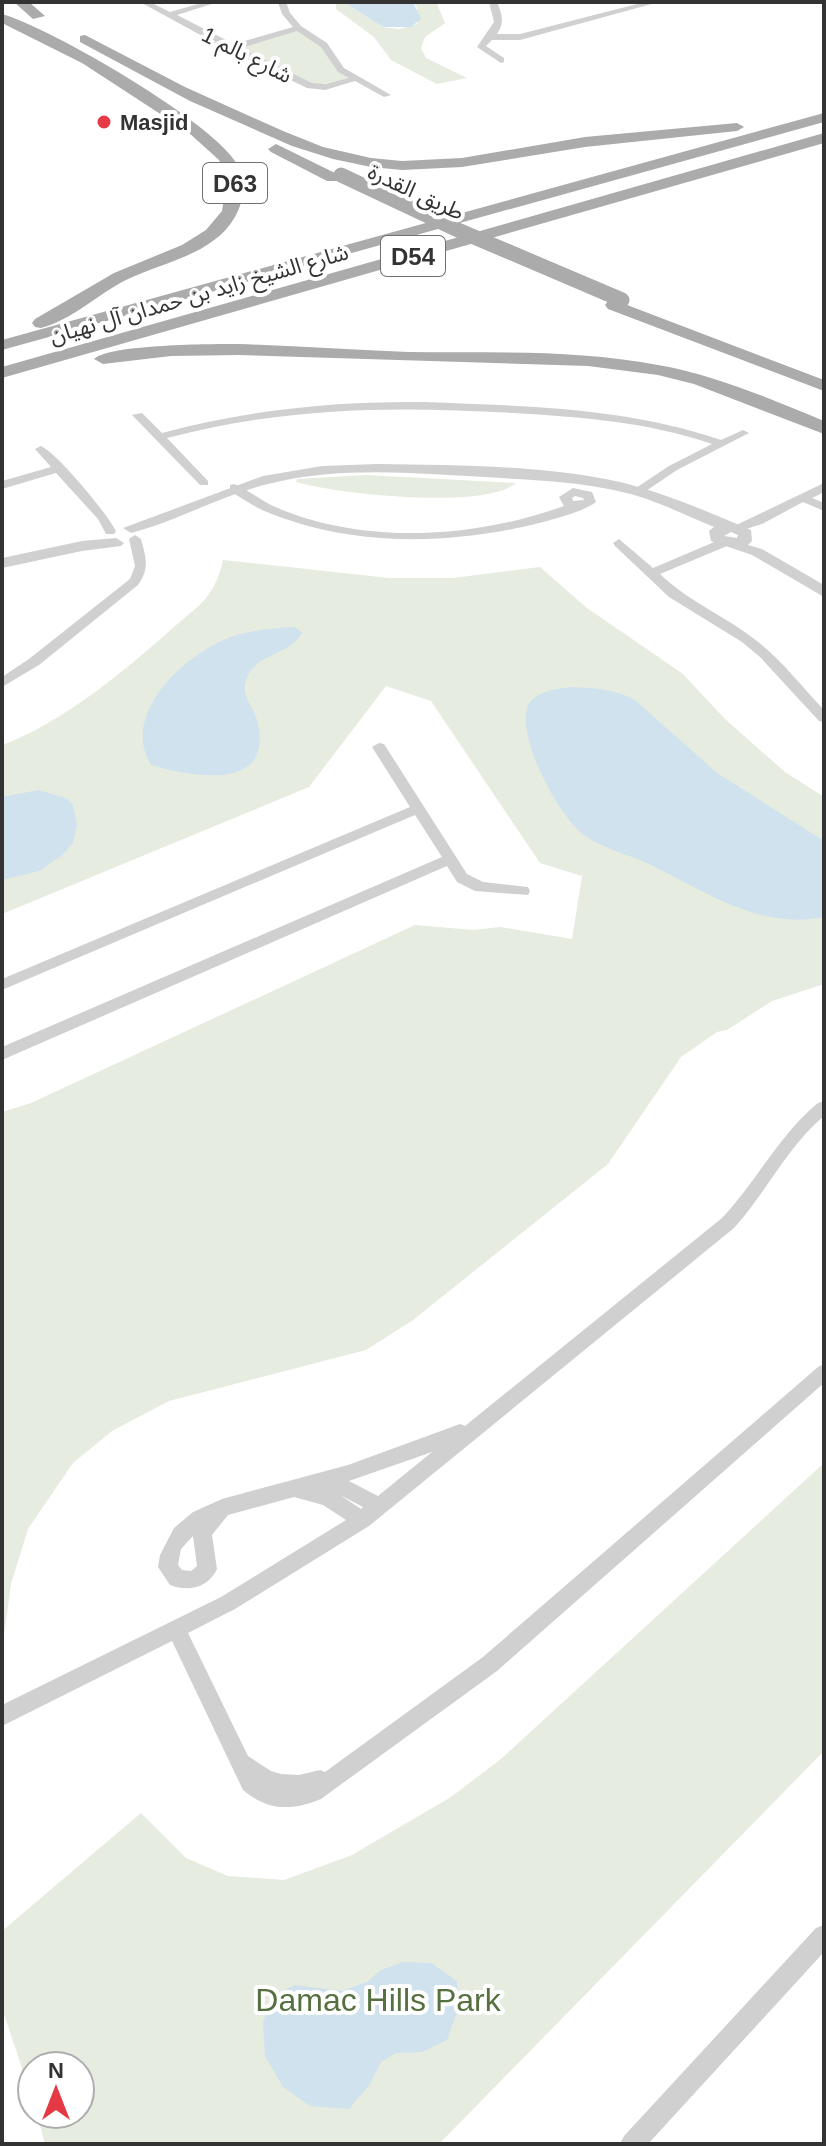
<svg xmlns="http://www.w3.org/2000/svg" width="826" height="2146" viewBox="0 0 826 2146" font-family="Helvetica,'Noto Sans Arabic',sans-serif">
	<rect width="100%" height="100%" fill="#fff"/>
	<g fill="#e6ecdf">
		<path d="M 336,2 L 344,2 L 383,27 L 399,29 L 417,24 L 417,7 L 413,2 L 436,2 L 445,23 L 425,37 L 421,48 L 426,58 L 467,78 L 437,84 L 391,60 L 374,37 L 336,9 Z"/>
		<path d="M 299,30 L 320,43 L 352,78 L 313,86 L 235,49 Z"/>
		<path d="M 367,475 L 516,483 C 484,510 337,494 296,482 L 297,479 Z"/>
		<path d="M 223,560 L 389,578 L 453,578 L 540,567 L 587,608 L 683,674 L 725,719 L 785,772 L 824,797 L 824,984 L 772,1001 L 727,1030 L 717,1032 L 681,1057 L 608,1164 L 413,1320 L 366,1350 L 169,1401 L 112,1431 L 73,1463 L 28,1529 L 11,1584 L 2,1650 L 2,1112 L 31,1103 L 415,925 L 474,930 L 500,927 L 572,939 L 582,876 L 540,863 L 431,701 L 386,686 L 309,787 L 2,914 L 2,745 C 61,724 127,669 174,627 C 185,617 201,606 209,594 C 217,583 220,572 223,560 Z"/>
		<path d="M 824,1463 L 824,1751 L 439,2144 L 45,2144 L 37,2114 L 80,2114 L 80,2066 L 32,2066 L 32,2098 L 2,2008 L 2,1931 L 141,1813 L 186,1858 L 228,1876 L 284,1880 L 352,1855 L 451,1797 L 501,1759 Z"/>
	</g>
	<g fill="#cfe2ee">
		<path d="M 344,2 L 413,2 L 421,19 L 411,27 L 383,27 Z"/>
		<path d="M 295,627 L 302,633 C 291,654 260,653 249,674 C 238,694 252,703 257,720 C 276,793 191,777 151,765 C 119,713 188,651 234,636 C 253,630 275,628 295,627 Z"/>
		<path d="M 572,687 C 595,688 614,689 635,700 L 717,773 L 824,841 L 824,917 C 760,930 706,892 651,865 C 629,854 605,850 584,835 C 560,819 508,725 532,700 C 542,690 558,689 572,687 Z"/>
		<path d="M 39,790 L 68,799 L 73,805 L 77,825 L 73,843 L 61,856 L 39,871 L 2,880 L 2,797 Z"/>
		<path d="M 403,1962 L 431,1963 L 457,1981 L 457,2012 L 447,2040 L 422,2052 L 396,2053 L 381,2062 L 370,2084 L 349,2109 L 310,2106 L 283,2087 L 265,2056 L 263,2023 L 272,1996 L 295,1985 L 342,1991 L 367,1982 L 381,1970 Z"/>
	</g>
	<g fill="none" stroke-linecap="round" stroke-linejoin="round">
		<g fill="#d0d0d0" fill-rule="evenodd">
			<path d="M 140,2 L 150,2 L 170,12 L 205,2 L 218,2 L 177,15 L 234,44 L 293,27 L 282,14 L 278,2 L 286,2 L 290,13 L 301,26 L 327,43 L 344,68 L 391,95 L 384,97 L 355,81 L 325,90 L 307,88 L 228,50 ZM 297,31 L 321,47 L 338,72 L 349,78 L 325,84 L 312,83 L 241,48 Z"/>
			<path d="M 489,2 L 497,2 C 502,14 505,23 497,34 L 520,34 L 645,2 L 659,2 L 520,40 L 492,40 L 486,46 L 504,58 L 504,62 L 501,63 L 477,47 L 494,22 Z"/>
			<path d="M 423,402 C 523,406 625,407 721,440 L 743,430 L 749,433 L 677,470 L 640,495 L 634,491 L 636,488 L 669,466 L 712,444 C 648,422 581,417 513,413 C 391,406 287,407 167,438 L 208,481 L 208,485 L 200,485 L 132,415 L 142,413 L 162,433 C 248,410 333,401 423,402 Z"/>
			<path d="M 41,446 C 58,454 106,512 116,531 L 114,534 L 106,534 L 98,519 L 56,473 L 2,489 L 2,481 L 51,467 L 35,449 Z"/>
			<path d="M 824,483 L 824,492 L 812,498 L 824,503 L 824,511 L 803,502 L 762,524 L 736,532 L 730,528 Z"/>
			<path d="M 234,484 C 247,489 259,499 271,505 C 284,511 298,516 312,520 C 393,543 486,534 564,506 L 559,497 L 573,488 L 592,492 L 596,502 C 584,512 544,522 527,526 C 442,545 349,546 267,512 C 254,507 242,498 230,491 L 230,485 ZM 575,496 L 583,498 L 584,500 L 573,501 L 572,498 Z"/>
			<path d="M 135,535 L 141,539 C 146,558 150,568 138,585 L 39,665 L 2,687 L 2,677 L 29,659 L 130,579 L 135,566 L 129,539 Z"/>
			<path d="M 619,539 L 653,568 L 719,540 L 727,540 L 727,546 L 660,574 C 688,601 723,615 753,638 C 780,658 801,686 824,710 L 824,722 L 819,721 L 760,657 L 742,642 L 669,597 L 615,546 L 613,543 Z"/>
			<path d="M 379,743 L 384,744 L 467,874 L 483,882 L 528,887 L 530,891 L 528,895 L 475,891 L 457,882 L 447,866 L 2,1060 L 2,1047 L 442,857 L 415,815 L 2,990 L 2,979 L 410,807 L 372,747 Z"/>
			<path d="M 824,1101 L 824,1116 C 787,1147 766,1193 734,1228 L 369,1526 L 235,1609 L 188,1633 L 248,1756 L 271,1771 L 281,1774 L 299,1775 L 320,1770 L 325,1772 L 483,1657 L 818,1367 L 824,1364 L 824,1383 L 497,1671 L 321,1799 C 292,1811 268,1811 243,1790 L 172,1641 L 2,1726 L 2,1705 L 221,1597 L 346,1520 L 323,1505 L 294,1497 L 228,1515 L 212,1535 L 217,1569 C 208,1588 189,1592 170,1585 L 158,1567 L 160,1555 L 174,1528 L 193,1512 L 222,1499 L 348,1465 L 460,1424 L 465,1426 L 722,1218 C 757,1181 779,1135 818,1103 ZM 432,1452 L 378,1496 L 349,1481 ZM 340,1495 L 363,1507 L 361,1509 ZM 193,1536 L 197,1566 L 191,1571 L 182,1570 L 178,1565 L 181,1549 Z"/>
			<path d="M 824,1925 L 824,1952 L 648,2144 L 620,2144 L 624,2136 L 816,1928 Z"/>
		</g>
		<g fill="#d0d0d0" fill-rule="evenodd">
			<path d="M 377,464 C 455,465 544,465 620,482 C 665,493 709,512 751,530 L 752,541 L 748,545 L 762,549 L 824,585 L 824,597 L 752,555 L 711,541 L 709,531 L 714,527 C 682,514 652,498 618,491 C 575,481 530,480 485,477 C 413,473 339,466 268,484 C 221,495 178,521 131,533 L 123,528 L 263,476 L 322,466 ZM 731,532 L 738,535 L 737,538 L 724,536 Z"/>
			<path d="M 116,538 L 124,543 L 121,546 L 82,551 L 2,568 L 2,558 L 82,541 Z"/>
		</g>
		<g fill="#ababab" fill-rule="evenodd">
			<path d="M 14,2 L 29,2 L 45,16 L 33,19 Z"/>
			<path d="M 2,14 C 51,28 213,122 237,164 C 247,180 244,201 235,217 C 213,255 163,262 126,280 C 98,294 72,320 41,328 L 35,327 L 32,323 L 35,319 L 114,273 L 182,245 L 206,230 L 222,211 L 227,180 L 219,160 L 188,132 L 82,63 L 2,23 Z"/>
			<path d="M 85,35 L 185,87 L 283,131 L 323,147 L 371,158 L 402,161 L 462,158 L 585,137 L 737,123 L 744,127 L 737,131 L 585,147 L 462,167 L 402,170 L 371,167 L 333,159 L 292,146 L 190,101 L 80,42 L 80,36 Z"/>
			<path d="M 824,113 L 824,122 L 2,350 L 2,340 Z"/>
			<path d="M 824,133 L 824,143 L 2,378 L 2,367 Z"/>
			<path d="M 276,144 L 339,175 L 341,178 L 339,181 L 327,181 L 271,152 L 268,149 Z"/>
			<path d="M 614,300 L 824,380 L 824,391 L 608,309 L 605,305 L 608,301 Z"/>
			<path d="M 239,344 C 296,346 352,350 409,352 C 492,353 575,349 658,365 C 716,375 770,399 824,421 L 824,434 L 694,384 L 658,375 L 588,366 L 239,355 L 171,356 L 103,364 L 94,359 C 110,344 213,344 239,344 Z"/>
		</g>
		<path stroke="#ababab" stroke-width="15" d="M 341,175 L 460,231 L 622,300"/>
	</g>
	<circle fill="#e63946" stroke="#fff" stroke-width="3" cx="104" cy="122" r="8"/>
	<g text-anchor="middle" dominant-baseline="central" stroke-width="8" stroke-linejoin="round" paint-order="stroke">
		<g font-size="22" fill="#333" stroke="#fff">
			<text transform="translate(247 55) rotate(27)">شارع بالم 1</text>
			<text transform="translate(416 192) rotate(25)">طريق القدرة</text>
			<text transform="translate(199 294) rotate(-16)">شارع الشيخ زايد بن حمدان آل نهيان</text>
		</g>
		<g font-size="22" font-weight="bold" fill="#333" stroke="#fff" text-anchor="start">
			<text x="120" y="122">Masjid</text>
		</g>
		<g fill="#fff" stroke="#707070" stroke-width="2">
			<rect x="203" y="163" width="64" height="40" rx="6"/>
			<rect x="381" y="236" width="64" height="40" rx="6"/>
		</g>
		<g font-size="24" font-weight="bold" fill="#333">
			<text x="235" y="183">D63</text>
			<text x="413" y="256">D54</text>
		</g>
		<g font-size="32" fill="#56703f" stroke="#fff">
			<text x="378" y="2000">Damac Hills Park</text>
		</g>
	</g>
	<rect width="826" height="2146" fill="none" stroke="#333333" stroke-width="8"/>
	<g transform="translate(56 2090)"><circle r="38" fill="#ffffff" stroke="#adadad" stroke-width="2"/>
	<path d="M0-6L14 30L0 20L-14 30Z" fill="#e63946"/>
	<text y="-12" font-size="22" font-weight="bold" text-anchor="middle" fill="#333333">N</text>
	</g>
</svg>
